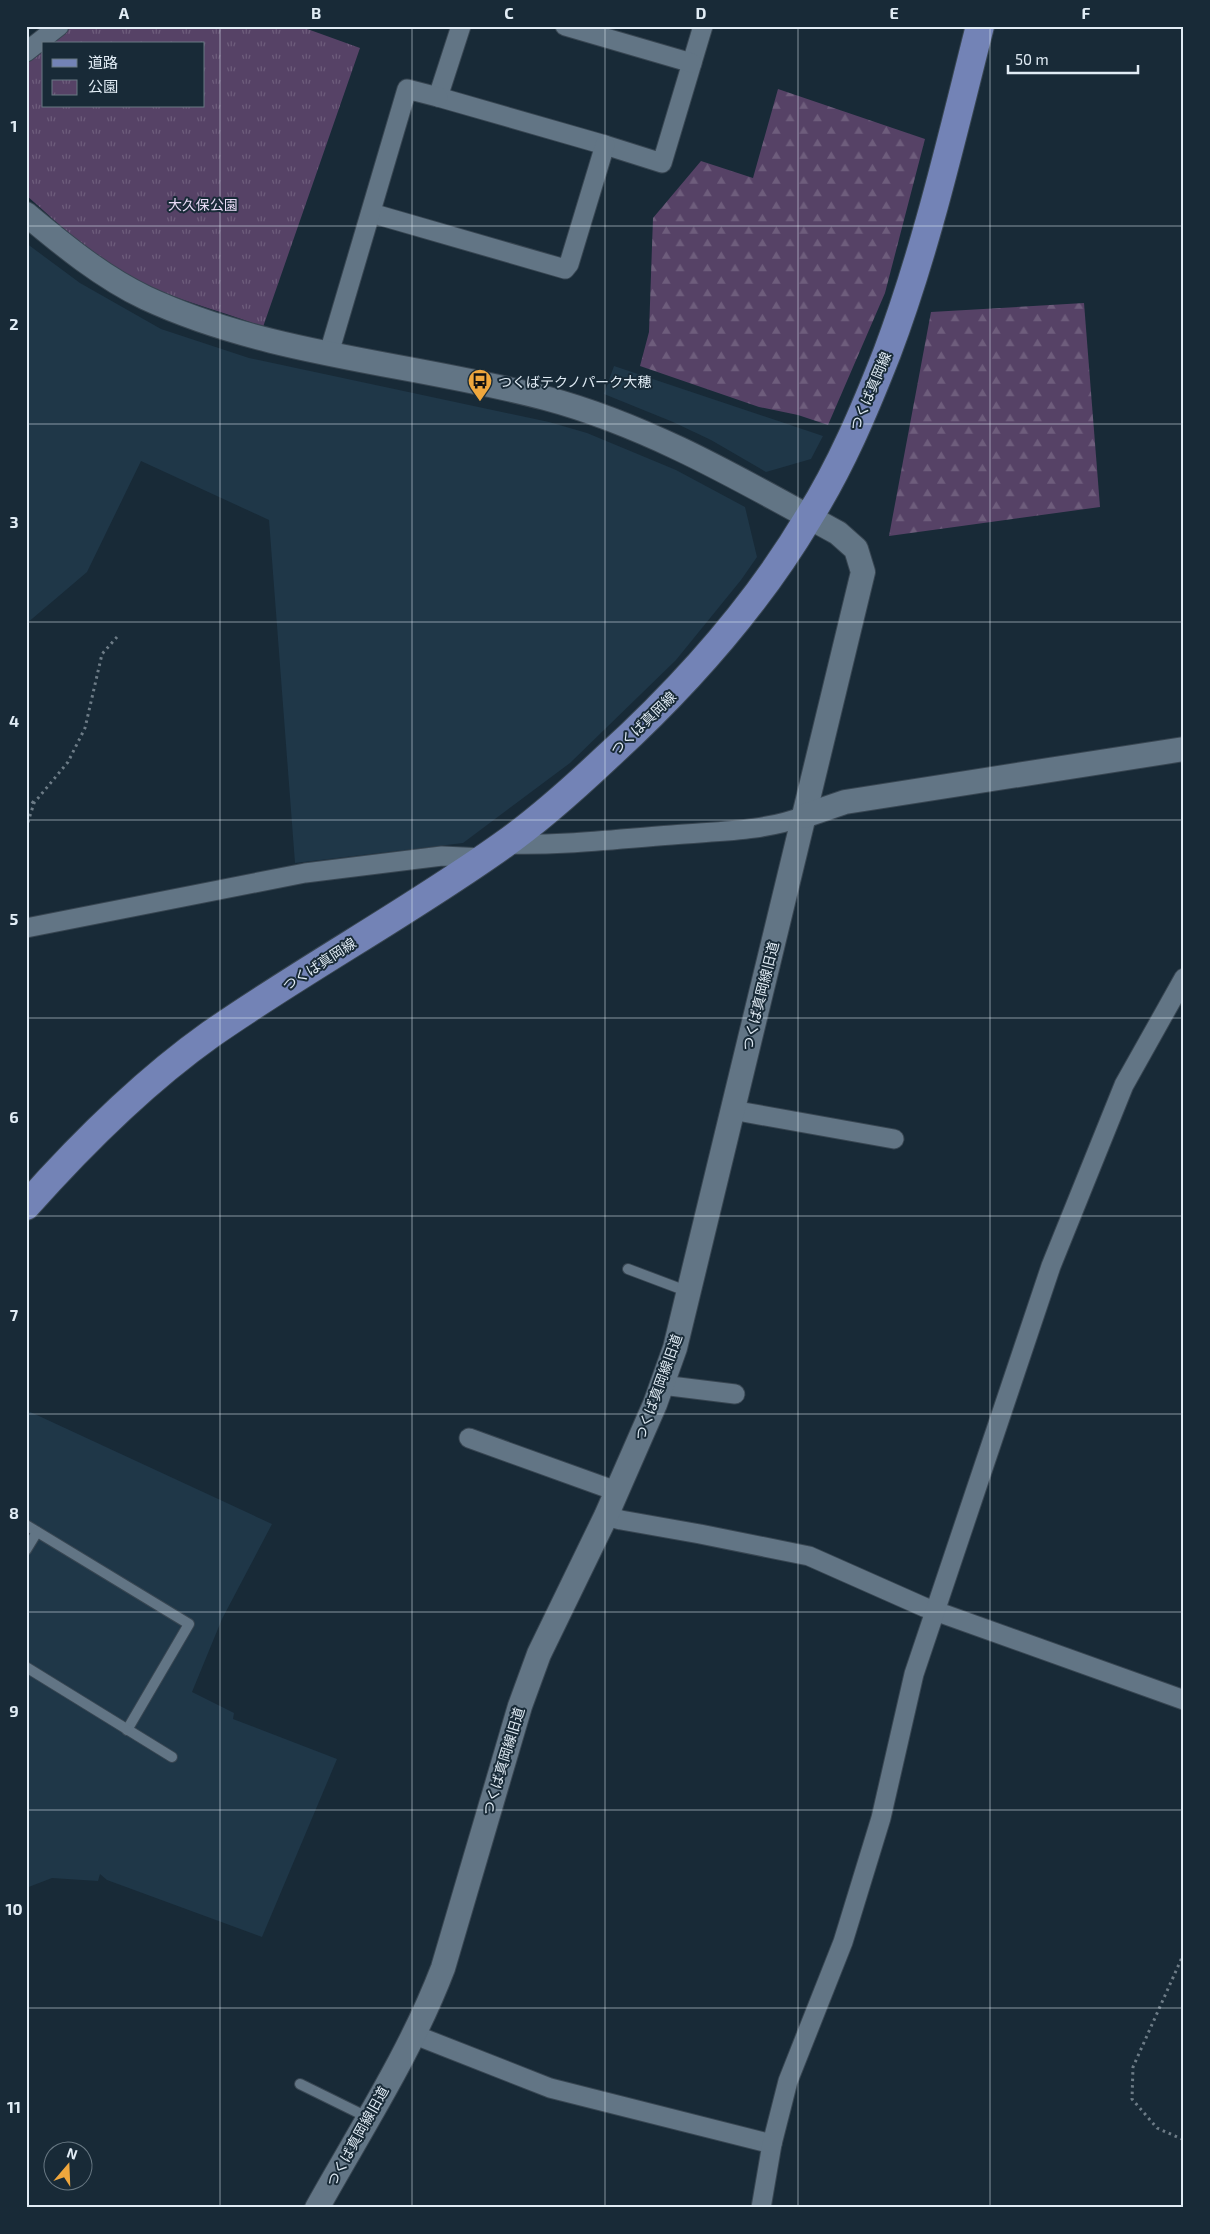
<svg xmlns="http://www.w3.org/2000/svg" width="1210" height="2234" viewBox="0 0 1210 2234" font-family="'Exo 2','Noto Sans JP',sans-serif">
	<defs>
		<pattern id="forest-firs" width="22" height="20" patternUnits="userSpaceOnUse" patternTransform="scale(1.25)"><rect width="22" height="20" fill="#564266"/><path d="M5 1l3.5 6h-7zM16 11l3.5 6h-7z" fill="#6e5d7c"/></pattern>
		<pattern id="park-tufts" width="24" height="20" patternUnits="userSpaceOnUse" patternTransform="scale(1.25)"><rect width="24" height="20" fill="#564266"/><path d="M3 7l-1-3M5 7V3M7 7l1-3M15 17l-1-3M17 17v-4M19 17l1-3" fill="none" stroke="#6e5d7c"/></pattern>
	</defs>
	<rect width="100%" height="100%" fill="#182a37"/>
	<g fill="#1f3748">
		<path d="M 26,243 L 80,283 L 161,329 L 249,358 L 549,422 L 587,433 L 676,470 L 745,507 L 757,557 L 741,580 L 676,660 L 570,763 L 463,843 L 295,863 L 269,520 L 141,461 L 87,572 L 26,624 Z"/>
		<path d="M 614,366 L 823,436 L 811,459 L 766,472 L 711,440 L 673,422 L 604,394 Z"/>
		<path d="M 26,1410 L 272,1524 L 222,1619 L 192,1692 L 234,1713 L 233,1719 L 337,1759 L 262,1937 L 107,1880 L 100,1874 L 98,1881 L 52,1878 L 26,1888 Z"/>
	</g>
	<g fill="url(#forest-firs)">
		<path d="M 778,89 L 925,139 L 885,293 L 828,425 L 798,415 L 759,407 L 640,366 L 649,332 L 653,218 L 701,161 L 753,178 Z"/>
		<path d="M 1084,303 L 1100,507 L 889,536 L 931,312 Z"/>
	</g>
	<path fill="url(#park-tufts)" d="M 68,26 L 299,26 L 360,48 L 263,327 C 222,311 178,301 138,281 C 96,260 61,226 26,195 L 26,63 L 44,48 L 44,106 L 204,106 L 204,44 L 49,44 Z"/>
	<g fill="none" stroke-linecap="round" stroke-linejoin="round">
		<defs>
			<g id="service">
				<path d="M 628,1269 L 689,1292"/>
				<path d="M 26,1525 L 189,1624 L 127,1730"/>
				<path d="M 26,1550 L 37,1532"/>
				<path d="M 26,1667 L 172,1757"/>
				<path d="M 300,2084 L 367,2117"/>
			</g>
			<g id="minor">
				<path d="M 461,26 L 438,97 L 605,145 L 662,163 L 703,26"/>
				<path d="M 565,26 L 692,63"/>
				<path d="M 26,52 L 59,26"/>
				<path d="M 371,213 L 565,269 L 569,264 L 605,145"/>
				<path d="M 329,353 L 407,89 L 438,97"/>
				<path d="M 505,844 C 561,846 617,839 672,835 C 715,831 763,832 804,816"/>
				<path d="M 26,928 L 305,873 L 442,856 L 484,858"/>
				<path d="M 732,1110 L 894,1139"/>
				<path d="M 662,1385 L 735,1394"/>
				<path d="M 469,1438 L 616,1491"/>
				<path d="M 606,1516 L 621,1520 L 700,1534 L 809,1556 L 924,1607 L 1184,1700"/>
				<path d="M 415,2035 L 550,2088 L 772,2144"/>
				<path d="M 761,2208 L 772,2144 L 788,2081 L 843,1942 L 881,1818 L 914,1674 L 1051,1266 L 1124,1085 L 1184,978"/>
			</g>
			<g id="tertiary">
				<path d="M 26,214 C 63,245 102,277 146,298 C 271,356 413,363 545,398 C 650,426 743,481 838,533 L 856,549 L 863,572 L 675,1348 L 655,1404 L 606,1516 L 539,1654 L 520,1706 L 443,1968 C 411,2052 361,2129 317,2208"/>
				<path d="M 804,816 L 845,802 L 1184,749"/>
			</g>
			<path id="primary" d="M 26,1206 C 82,1143 142,1083 211,1034 C 306,968 409,912 503,845 C 540,819 573,789 606,758 C 684,687 755,608 809,517 C 841,466 865,409 887,353 C 927,247 952,136 980,26"/>
		</defs>
		<use href="#service" stroke="#384652" stroke-width="12"/>
		<use href="#minor" stroke="#384652" stroke-width="21"/>
		<use href="#tertiary" stroke="#384652" stroke-width="26"/>
		<use href="#primary" stroke="#384652" stroke-width="30"/>
		<g stroke="#6d7c87" stroke-width="3" stroke-dasharray="2.5 4" stroke-linecap="butt">
			<path d="M 26,798 L 34,803"/>
			<path d="M 26,842 L 28,822 L 34,803 L 68,762 L 85,728 L 102,654 L 117,637"/>
			<path d="M 1184,1953 L 1133,2067 L 1132,2099 L 1157,2128 L 1184,2140"/>
		</g>
		<use href="#service" stroke="#627585" stroke-width="10"/>
		<use href="#minor" stroke="#627585" stroke-width="19"/>
		<use href="#tertiary" stroke="#627585" stroke-width="24"/>
		<use href="#primary" stroke="#7383b6" stroke-width="28"/>
	</g>
	<path fill="none" stroke="#e1ecf5" stroke-width="1" stroke-opacity="0.55" d="M 220,26 L 220,2208M 412,26 L 412,2208M 605,26 L 605,2208M 798,26 L 798,2208M 990,26 L 990,2208M 26,226 L 1184,226M 26,424 L 1184,424M 26,622 L 1184,622M 26,820 L 1184,820M 26,1018 L 1184,1018M 26,1216 L 1184,1216M 26,1414 L 1184,1414M 26,1612 L 1184,1612M 26,1810 L 1184,1810M 26,2008 L 1184,2008"/>
	<defs>
		<symbol id="bus-pin" viewBox="-11 -11 22 30"><path d="M0 17L-7.5 6A9.5 9.5 0 1 1 7.5 6Z" fill="#efa73d" stroke="#182a37"/><path d="M-5-6H5V4H4V6H2V4H-2V6H-4V4H-5ZM-3.5-4V0h7V-4ZM-3.5 1.2v1.5H-2V1.2ZM2 1.2v1.5H3.5V1.2Z" fill="#111"/></symbol>
	</defs>
	<g fill-rule="evenodd">
		<use href="#bus-pin" x="466" y="367" width="28" height="38"/>
	</g>
	<g text-anchor="middle" dominant-baseline="central" stroke-width="4" stroke-linejoin="round" paint-order="stroke">
		<g font-size="14" fill="#e9dbf6" stroke="#182a37">
			<text x="203" y="204">大久保公園</text>
		</g>
		<g font-size="14" fill="#e1ecf5" stroke="#182a37" text-anchor="start">
			<text x="498" y="381">つくばテクノパーク大穂</text>
		</g>
		<g font-size="14" fill="#e1ecf5" stroke="#182a37">
			<text transform="translate(870 391) rotate(-67)">つくば真岡線</text>
			<text transform="translate(643 723) rotate(-44)">つくば真岡線</text>
			<text transform="translate(319 964) rotate(-33)">つくば真岡線</text>
			<text transform="translate(760 996) rotate(-76)">つくば真岡線旧道</text>
			<text transform="translate(658 1387) rotate(-70)">つくば真岡線旧道</text>
			<text transform="translate(503 1761) rotate(-73)">つくば真岡線旧道</text>
			<text transform="translate(357 2136) rotate(-61)">つくば真岡線旧道</text>
		</g>
	</g>
	<rect width="1210" height="2234" fill="none" stroke="#182a37" stroke-width="55"/>
	<rect x="42" y="42" width="162" height="65" fill="#182a37" stroke="#687883"/>
	<rect x="52" y="59" width="25" height="8" fill="#7383b6" stroke="#687883"/>
	<text x="88" y="68" font-size="15" fill="#e1ecf5">道路</text>
	<rect x="52" y="80" width="25" height="15" fill="url(#park-tufts)" stroke="#687883"/>
	<text x="88" y="92" font-size="15" fill="#e1ecf5">公園</text>
	<g transform="translate(68 2166) rotate(19)"><circle r="24" fill="#182a37" stroke="#687883"/>
	<path d="M0-4L9 19L0 12L-9 19Z" fill="#efa73d"/>
	<text y="-8" font-size="14" font-weight="bold" text-anchor="middle" fill="#e1ecf5">N</text>
	</g>
	<path d="M1008 65v8h130v-8" fill="none" stroke="#e1ecf5" stroke-width="2.5"/>
	<text x="1015" y="65" font-size="15" fill="#e1ecf5" stroke="#182a37" stroke-width="4" paint-order="stroke">50 m</text>
	<rect x="28" y="28" width="1154" height="2178" fill="none" stroke="#e1ecf5" stroke-width="2"/>
	<g font-size="16" text-anchor="middle" font-weight="bold" fill="#e1ecf5">
		<text x="124" y="19">A</text>
		<text x="316" y="19">B</text>
		<text x="509" y="19">C</text>
		<text x="701" y="19">D</text>
		<text x="894" y="19">E</text>
		<text x="1086" y="19">F</text>
		<text x="14" y="132">1</text>
		<text x="14" y="330">2</text>
		<text x="14" y="528">3</text>
		<text x="14" y="727">4</text>
		<text x="14" y="925">5</text>
		<text x="14" y="1123">6</text>
		<text x="14" y="1321">7</text>
		<text x="14" y="1519">8</text>
		<text x="14" y="1717">9</text>
		<text x="14" y="1915">10</text>
		<text x="14" y="2113">11</text>
	</g>
</svg>
